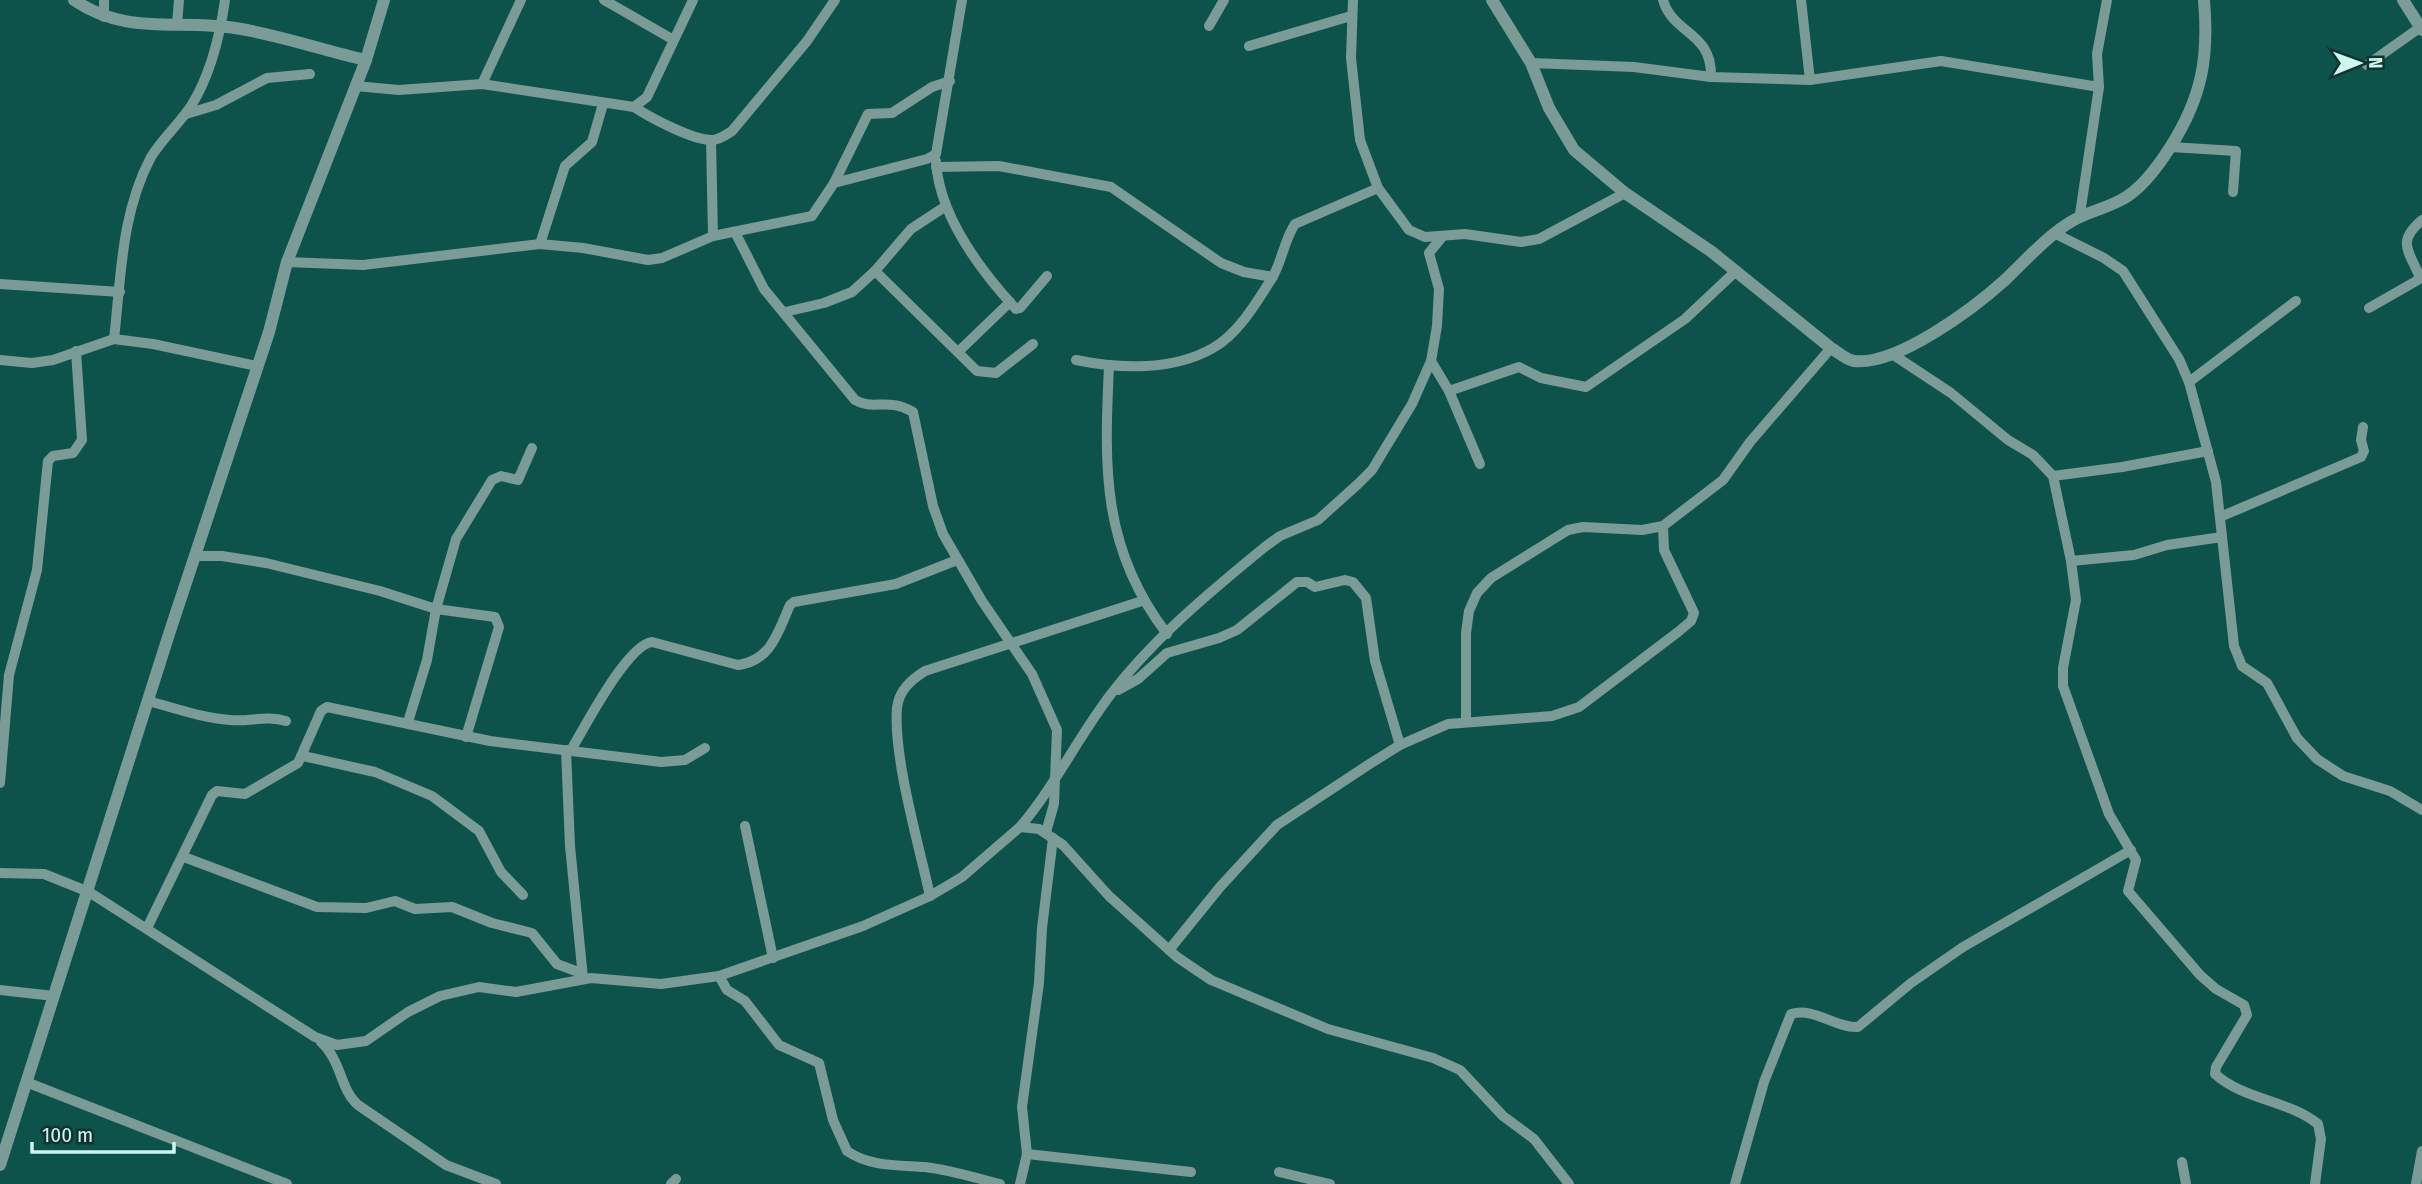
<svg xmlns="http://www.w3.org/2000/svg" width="2422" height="1184" viewBox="0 0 2422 1184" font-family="'Fira Sans Condensed',sans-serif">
	<rect width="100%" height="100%" fill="#0e524c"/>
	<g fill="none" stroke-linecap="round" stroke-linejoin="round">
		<g stroke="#7b9b96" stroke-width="10">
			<path d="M 104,0 L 104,17"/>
			<path d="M 604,0 L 672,39"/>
			<path d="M 1353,0 L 1351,58 L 1360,140 L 1378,188 L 1409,230 L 1425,237 L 1465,234 L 1521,242 L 1539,239 L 1625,193"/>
			<path d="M 1663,0 C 1673,35 1712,31 1711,77"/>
			<path d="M 1801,0 L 1810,80"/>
			<path d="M 177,24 L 179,0"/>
			<path d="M 1209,26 L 1224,0"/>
			<path d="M 1249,46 L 1351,16"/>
			<path d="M 1531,63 L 1634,67 L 1711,77 L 1810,80 L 1941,61 L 2099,87"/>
			<path d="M 2367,65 L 2422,26"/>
			<path d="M 482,84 L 521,0"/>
			<path d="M 355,86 L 399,90 L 482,84 L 634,107 L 647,97 L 693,0"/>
			<path d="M 634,107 C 651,118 692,140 712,140 C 719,140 726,135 732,131 L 807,41 L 835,0"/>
			<path d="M 186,114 L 216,105 L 267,78 L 310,74"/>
			<path d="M 711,140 L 713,236"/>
			<path d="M 2171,147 L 2236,151 L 2233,192"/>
			<path d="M 936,161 C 939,215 980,270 1016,309 L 1020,308 L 1047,276"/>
			<path d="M 936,167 L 999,166 L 1111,187 L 1221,263 L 1244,272 L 1273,277"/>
			<path d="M 834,183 L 868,114 L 892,113 L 932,87 L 950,81"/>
			<path d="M 2080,214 L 2099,87 L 2097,54 L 2107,0"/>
			<path d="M 735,232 L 764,289 L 855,400 C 873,411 888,397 913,412 L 933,506 L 943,534 L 982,601 L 1032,674 L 1057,730 L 1054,804 L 1046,832"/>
			<path d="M 2054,233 L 2104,258 L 2123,271 L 2179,359 L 2189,382 L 2216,482 L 2234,646 L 2242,666 L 2267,683 L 2297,738 L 2317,759 L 2343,776 L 2390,791 L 2422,810"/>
			<path d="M 540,244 L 565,166 L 592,142 L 603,104"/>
			<path d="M 287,262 L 363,265 L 540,244 L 583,248 L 648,260 L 662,258 L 713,236 L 812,216 L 834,183 L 927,159 L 936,154 L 962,0"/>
			<path d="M 875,271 L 977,371 L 996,373 L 1033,344"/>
			<path d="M 0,284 L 120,292"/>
			<path d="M 2369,308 L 2418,280 L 2419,275 C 2408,250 2397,241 2422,220"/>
			<path d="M 785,312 L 824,303 L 852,292 L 875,271 L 911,229 L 946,206"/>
			<path d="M 114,339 C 121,278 121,213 151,157 C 162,139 179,124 191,106 C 210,76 220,35 225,0"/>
			<path d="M 958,352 L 1010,302"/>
			<path d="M 1892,354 L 1951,393 L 2008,440 L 2033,455 L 2053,476 L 2071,561 L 2076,600 L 2063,668 L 2063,686 L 2109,814 L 2136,860 L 2128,891 L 2200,975 L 2216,989 L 2244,1005 L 2247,1015 L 2216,1067 L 2215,1074 C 2244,1100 2288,1100 2318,1124 L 2321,1139 L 2315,1184"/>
			<path d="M 0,360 L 32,363 L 53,360 L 114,339 L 153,344 L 257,366"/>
			<path d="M 1076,360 C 1120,369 1173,371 1213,348 C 1238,334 1257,302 1272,278 C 1282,262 1284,240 1295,224 L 1378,188"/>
			<path d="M 1431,361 L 1449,391 L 1480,464"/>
			<path d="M 1109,367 C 1104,469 1102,549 1167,634"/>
			<path d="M 2189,382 L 2296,301"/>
			<path d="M 1449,391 L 1519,367 L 1541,378 L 1586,387 L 1685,319 L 1736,271"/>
			<path d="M 2053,476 L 2122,467 L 2208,451"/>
			<path d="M 2220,517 L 2361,457 L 2364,451 L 2361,440 L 2363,427"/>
			<path d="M 194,556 L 222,556 L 266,563 L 380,591 L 436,609 L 495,617 L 499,627 L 466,737"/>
			<path d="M 2071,561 L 2134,555 L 2167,545 L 2222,537"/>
			<path d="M 1118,690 L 1138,679 L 1167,653 L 1219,638 L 1237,630 L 1297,582 L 1307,582 L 1315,587 L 1345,580 L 1353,582 L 1366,598 L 1375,661 L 1400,745"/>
			<path d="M 148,701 C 175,708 202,718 230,720 C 250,722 266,715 286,721"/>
			<path d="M 408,722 L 427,660 L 436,609 L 456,539 L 492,480 L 501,476 L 518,480 L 532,448"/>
			<path d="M 1466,722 L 1466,633 L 1469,611 L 1477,593 L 1491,578 L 1568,530 L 1583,527 L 1642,530 L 1663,526 L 1723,480 L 1750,442 L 1831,348"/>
			<path d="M 566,750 L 570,846 L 583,978"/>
			<path d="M 571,750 C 585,727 627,645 652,642 L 738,665 C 771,661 778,632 790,605 L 794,602 L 896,584 L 957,560"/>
			<path d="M 303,756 L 375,772 L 432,796 L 479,831 L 501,872 L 523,895"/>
			<path d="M 0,783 L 9,675 L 37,570 L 48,461 L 53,456 L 73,453 L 82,440 L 76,351"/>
			<path d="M 745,826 L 773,958"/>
			<path d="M 1020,827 C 1055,786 1078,737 1111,694 C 1154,638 1211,591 1266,546 L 1280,536 L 1318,520 L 1358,484 L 1372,470 L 1412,404 L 1431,361 L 1437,326 L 1439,289 L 1429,253 L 1442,237"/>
			<path d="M 184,857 L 317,907 L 366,908 L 395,901 L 415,909 L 452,907 L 492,923 L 532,933 L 557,964 L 581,973"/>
			<path d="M 0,873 L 44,874 L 89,892 L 315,1037 L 337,1045 L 366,1041 L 408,1012 L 440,996 L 479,987 L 516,992 L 591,978 L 661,984 L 719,976 L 863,926 L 930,896 L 962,877 L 1020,827 L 1039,829 L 1063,845 L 1109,896 L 1177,957 L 1211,980 L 1328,1029 L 1433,1058 L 1460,1070 L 1503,1116 L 1534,1139 L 1569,1184"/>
			<path d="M 930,896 C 919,845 893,757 897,708 C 899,690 911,680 925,671 L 1142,601"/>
			<path d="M 147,928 L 212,795 L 217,791 L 245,794 L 298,763 L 321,711 L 327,707 L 490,741 L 661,762 L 685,760 L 705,748"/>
			<path d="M 1169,950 L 1220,887 L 1277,825 L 1368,765 L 1400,745 L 1448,724 L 1552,716 L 1579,707 L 1678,632 L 1691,621 L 1694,613 L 1664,550 L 1663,526"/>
			<path d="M 719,976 L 727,990 L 745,1001 L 779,1045 L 819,1063 L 833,1120 L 847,1151 C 870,1167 899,1165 925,1167 C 950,1170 976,1178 1000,1184"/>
			<path d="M 0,990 L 54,996"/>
			<path d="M 321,1042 C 342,1061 340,1090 358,1105 L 446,1165 L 496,1184"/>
			<path d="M 26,1082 L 287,1184"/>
			<path d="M 1027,1154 L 1191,1172"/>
			<path d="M 2182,1162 L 2186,1184"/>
			<path d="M 1279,1172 L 1330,1184"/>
			<path d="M 671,1184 L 676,1179"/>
			<path d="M 1020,1184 L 1027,1154 L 1022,1107 L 1039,983 L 1042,928 L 1053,838"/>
			<path d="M 1735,1184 L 1764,1082 L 1791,1014 C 1815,1007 1834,1028 1858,1027 L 1911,983 L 1963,947 L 2131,850"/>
			<path d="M 2416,1184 L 2422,1151"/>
		</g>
		<g stroke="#7b9b96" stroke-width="12">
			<path d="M 74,0 C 127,36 176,19 235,28 C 280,35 322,50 366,60"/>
			<path d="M 1492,0 L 1531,63 L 1549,108 L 1574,150 L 1625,193 L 1712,252 L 1831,348 C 1838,352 1846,360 1854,361 C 1897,366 1974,308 2005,280 C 2022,264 2037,247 2055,233 C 2080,212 2096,213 2121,200 C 2141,190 2159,165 2171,146 C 2202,97 2209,57 2204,0"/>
			<path d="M 2403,0 L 2422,30"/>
			<path d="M 0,1165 L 170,631 L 269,332 L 287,262 L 366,60 L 384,0"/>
		</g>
	</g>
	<g transform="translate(2359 63) rotate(89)" stroke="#113430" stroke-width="5" paint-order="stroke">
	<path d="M0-5L12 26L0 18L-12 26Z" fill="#cff5ef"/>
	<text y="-10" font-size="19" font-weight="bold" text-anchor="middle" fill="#cff5ef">N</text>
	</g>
	<path d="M32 1142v10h142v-10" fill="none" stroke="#cff5ef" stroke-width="3.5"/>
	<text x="42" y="1142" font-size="21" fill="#cff5ef" stroke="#113430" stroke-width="5" paint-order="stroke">100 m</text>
</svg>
